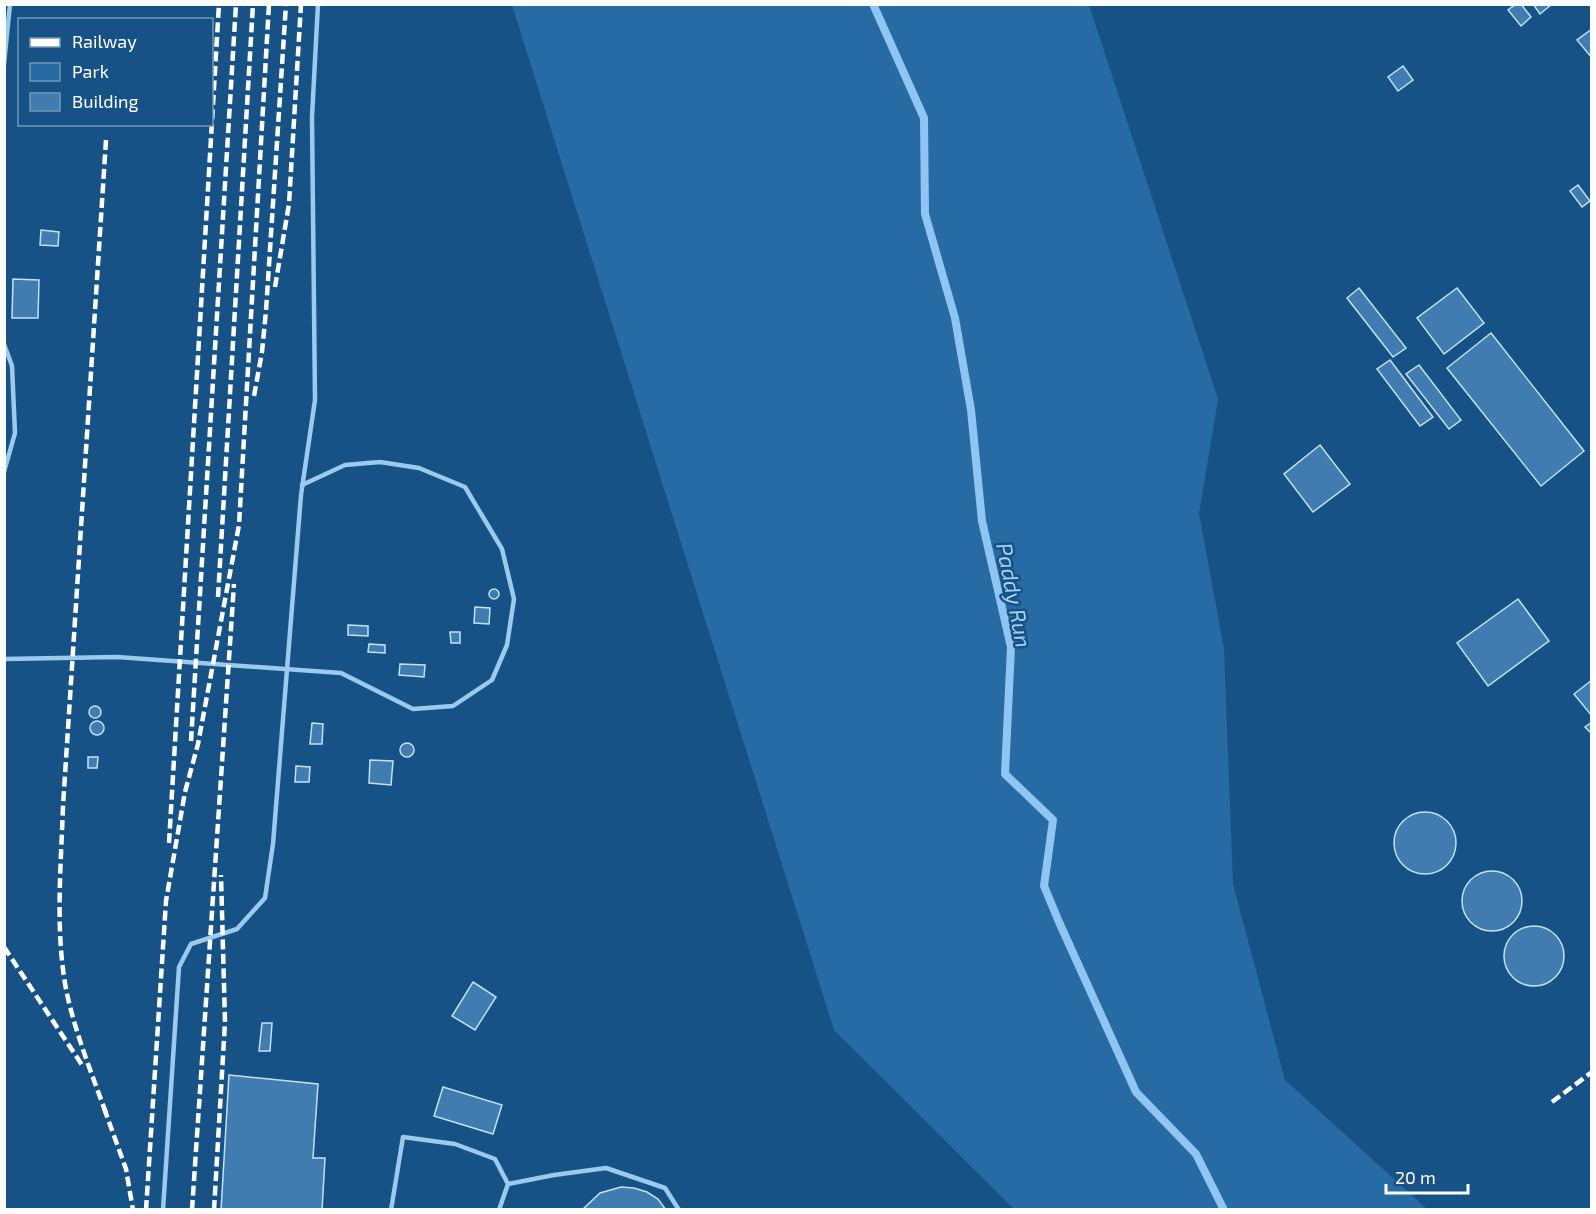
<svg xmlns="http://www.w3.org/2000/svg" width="1596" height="1214" viewBox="0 0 1596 1214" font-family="'Exo 2',sans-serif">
	<rect width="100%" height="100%" fill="#175286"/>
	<path fill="#266ba3" d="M 512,5 L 1089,5 L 1218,399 L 1199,513 L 1224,649 L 1233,884 L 1285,1080 L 1427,1209 L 1014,1209 L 834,1030 Z"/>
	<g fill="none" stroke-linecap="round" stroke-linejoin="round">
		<path stroke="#8fc5f0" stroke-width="8" d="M 873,4 L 924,118 L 925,214 L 955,318 L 971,410 L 982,521 L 1011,647 L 1005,774 L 1053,820 L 1044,886 L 1059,922 L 1136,1092 L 1196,1154 L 1224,1210"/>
	</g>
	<g fill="#407caf" stroke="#c2e1fa" stroke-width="1.5">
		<path d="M 1516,4 L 1521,4 L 1531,17 L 1521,26 L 1508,10 Z"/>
		<path d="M 1533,4 L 1552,4 L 1540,14 Z"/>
		<path d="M 1592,29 L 1592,58 L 1577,40 Z"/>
		<path d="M 1403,66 L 1413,80 L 1398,91 L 1388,77 Z"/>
		<path d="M 1578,185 L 1590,201 L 1582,207 L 1570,191 Z"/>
		<path d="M 41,230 L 59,232 L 58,246 L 40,245 Z"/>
		<path d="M 13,279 L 39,280 L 38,318 L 12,318 Z"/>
		<path d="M 1359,288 L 1406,348 L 1393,357 L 1347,298 Z"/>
		<path d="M 1457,288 L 1484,323 L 1444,354 L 1417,318 Z"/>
		<path d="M 1491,333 L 1584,451 L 1541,486 L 1447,368 Z"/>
		<path d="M 1390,360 L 1433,417 L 1420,426 L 1377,369 Z"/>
		<path d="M 1419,365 L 1461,420 L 1449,429 L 1406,374 Z"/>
		<path d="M 1320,445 L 1350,484 L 1313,512 L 1284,474 Z"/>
		<circle cx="494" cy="594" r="5"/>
		<path d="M 1518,599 L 1549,641 L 1488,686 L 1457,643 Z"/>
		<path d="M 475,607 L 490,608 L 489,624 L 474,623 Z"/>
		<path d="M 348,625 L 368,626 L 368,636 L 348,635 Z"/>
		<path d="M 450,632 L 460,632 L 460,643 L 451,643 Z"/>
		<path d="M 369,644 L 385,645 L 385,653 L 368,652 Z"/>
		<path d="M 400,664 L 425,665 L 424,677 L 399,675 Z"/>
		<path d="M 1592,680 L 1592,716 L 1574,694 Z"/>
		<circle cx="95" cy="712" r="6"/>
		<circle cx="97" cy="728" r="7"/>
		<path d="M 1592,722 L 1592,734 L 1585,727 Z"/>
		<path d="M 312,723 L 323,724 L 322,744 L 310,744 Z"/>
		<circle cx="407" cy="750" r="7"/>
		<path d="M 88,757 L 98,757 L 97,768 L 88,768 Z"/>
		<path d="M 370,760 L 393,761 L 391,785 L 369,783 Z"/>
		<path d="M 296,766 L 310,767 L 309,782 L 295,782 Z"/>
		<circle cx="1425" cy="843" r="31"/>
		<circle cx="1492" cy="901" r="30"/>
		<circle cx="1534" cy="956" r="30"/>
		<path d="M 473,982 L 496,997 L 475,1030 L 452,1016 Z"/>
		<path d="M 262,1023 L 272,1023 L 270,1051 L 259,1051 Z"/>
		<path d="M 229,1075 L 318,1084 L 313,1158 L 325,1158 L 322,1210 L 221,1210 Z"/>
		<path d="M 443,1087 L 502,1105 L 493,1134 L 434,1116 Z"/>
		<path d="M 621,1187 L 634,1188 L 647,1192 L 658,1199 L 666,1210 L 582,1210 L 600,1193 Z"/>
	</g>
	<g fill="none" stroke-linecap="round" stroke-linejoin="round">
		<g stroke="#9dc9ed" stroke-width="4.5">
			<path d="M 4,64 L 10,4"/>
			<path d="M 4,344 L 12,366 L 15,433 L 4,472"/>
			<path d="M 4,659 L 117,657 L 341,673 L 413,709 L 453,706 L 492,680 L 507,645 L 514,599 L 502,549 L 465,487 L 419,468 L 380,462 L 345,465 L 302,485"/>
			<path d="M 508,1184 L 554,1175 L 606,1168 L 665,1188 L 679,1210"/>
			<path d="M 163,1210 L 179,967 L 191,944 L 237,929 L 265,898 L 273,844 L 301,495 L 315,400 L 312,117 L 318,4"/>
			<path d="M 391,1210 L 403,1137 L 455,1144 L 495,1159 L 508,1184 L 499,1210"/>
		</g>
		<g stroke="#fff" stroke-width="4.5" stroke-dasharray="10 4.5" stroke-linecap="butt">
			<path d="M 106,140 L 63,806 C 61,867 55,929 66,989 C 75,1033 92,1074 107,1116"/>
			<path d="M 275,287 L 289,204 L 301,4"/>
			<path d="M 254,396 L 262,352 L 266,311 L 286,4"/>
			<path d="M 218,597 L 253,4"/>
			<path d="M 191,741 L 236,4"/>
			<path d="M 169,843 L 219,4"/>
			<path d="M 4,947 L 84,1068"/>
			<path d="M 1552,1102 L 1592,1072"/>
			<path d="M 104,1108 L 126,1169 L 133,1210"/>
			<path d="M 146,1210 L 166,901 L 185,792 L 198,744 L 239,525 L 269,4"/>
			<path d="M 192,1210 L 234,584"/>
			<path d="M 214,1210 L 225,1022 L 221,875"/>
		</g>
	</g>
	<g text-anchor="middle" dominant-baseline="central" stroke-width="5" stroke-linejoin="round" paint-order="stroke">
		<g font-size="22" font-style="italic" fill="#a8d3f5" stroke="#175286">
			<text transform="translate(1015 595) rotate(79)">Paddy Run</text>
		</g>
	</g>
	<rect width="1596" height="1214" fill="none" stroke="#ffffff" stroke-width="12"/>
	<rect x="18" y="18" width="195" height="108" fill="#175286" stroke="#7497b6" stroke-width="1.5"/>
	<rect x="30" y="38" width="30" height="9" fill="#ffffff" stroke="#7497b6" stroke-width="1.5"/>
	<text x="72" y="48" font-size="18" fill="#ffffff">Railway</text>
	<rect x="30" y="63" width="30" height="18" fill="#266ba3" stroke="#7497b6" stroke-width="1.5"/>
	<text x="72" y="78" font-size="18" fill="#ffffff">Park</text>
	<rect x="30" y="93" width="30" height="18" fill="#407caf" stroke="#7497b6" stroke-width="1.5"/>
	<text x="72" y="108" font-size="18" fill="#ffffff">Building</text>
	<path d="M1386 1184v9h82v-9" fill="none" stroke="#ffffff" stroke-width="3"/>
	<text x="1395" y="1184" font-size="18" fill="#ffffff" stroke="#175286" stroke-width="4.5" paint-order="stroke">20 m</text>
</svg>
